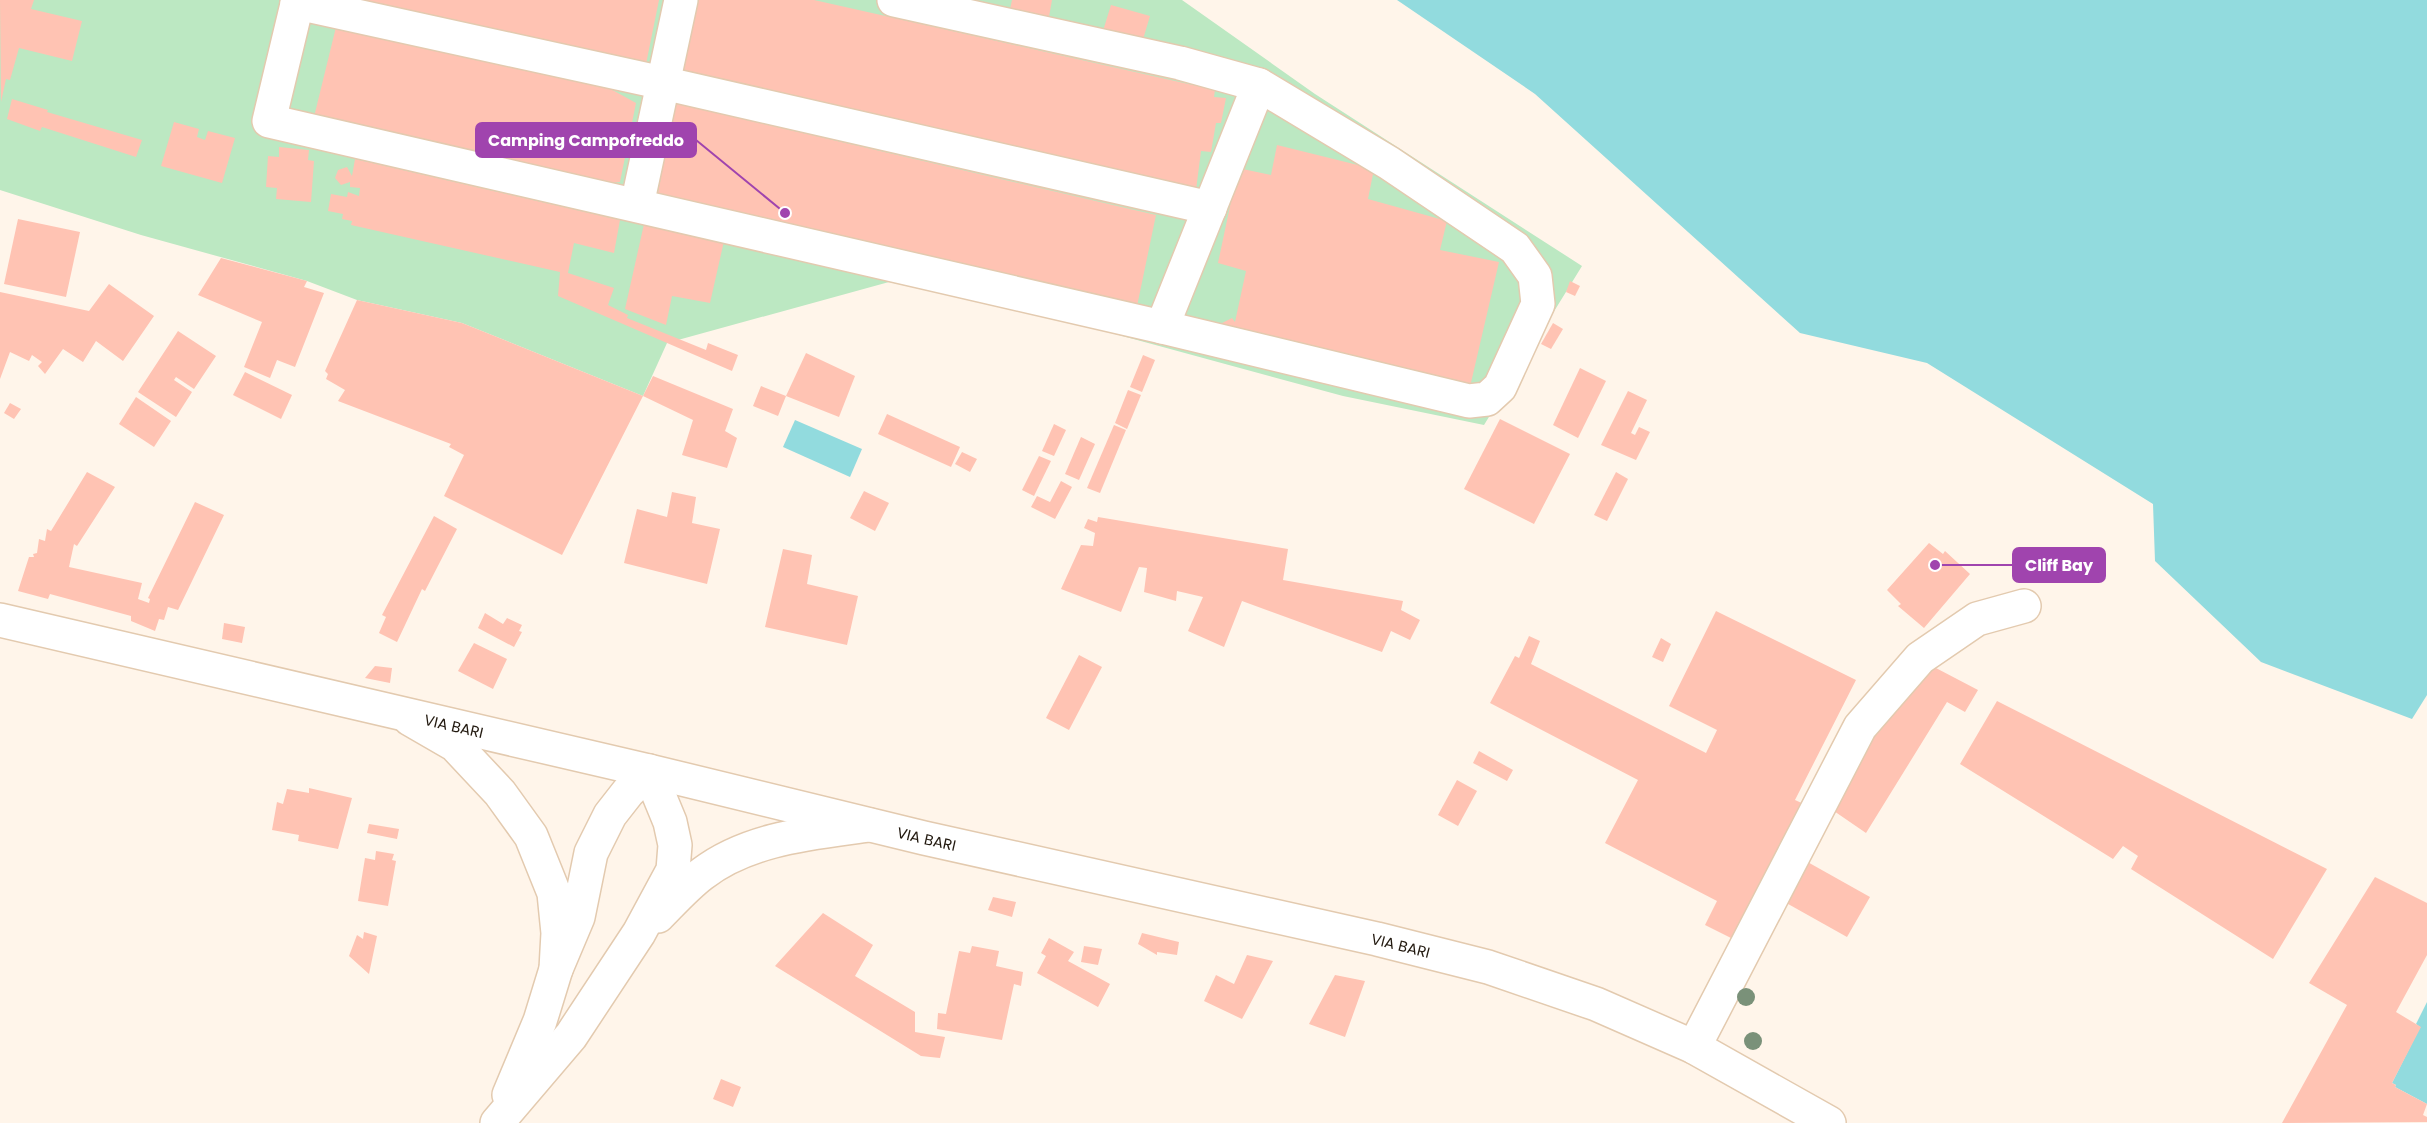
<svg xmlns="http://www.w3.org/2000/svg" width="2427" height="1123" viewBox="0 0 2427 1123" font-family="Poppins,sans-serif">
	<rect width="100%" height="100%" fill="#fff5ea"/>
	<path fill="#bce8c2" d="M 0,0 L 1182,0 L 1315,94 L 1582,266 L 1484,425 L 1343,396 L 1082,325 L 889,282 L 667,343 L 643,396 L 462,323 L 357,300 L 307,281 L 141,235 L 0,190 Z"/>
	<g fill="#92dbde">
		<path d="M 1397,0 L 2427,0 L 2427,695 L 2412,719 L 2261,662 L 2155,561 L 2153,504 L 1927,363 L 1800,333 L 1535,94 Z"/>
		<path d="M 795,420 L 862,449 L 850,477 L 783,447 Z"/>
		<path d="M 2427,1002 L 2427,1104 L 2395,1087 L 2396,1085 L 2392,1083 L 2420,1027 L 2416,1024 Z"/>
	</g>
	<g fill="#ffc3b3">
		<path d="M 0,0 L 34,0 L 31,9 L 82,21 L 72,61 L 19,48 L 10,80 L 6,79 L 1,102 Z"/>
		<path d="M 346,0 L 659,0 L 646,64 Z"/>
		<path d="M 696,0 L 814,0 L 1215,90 L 1214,97 L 1226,98 L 1221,123 L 1216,123 L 1211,152 L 1201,151 L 1196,190 L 681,72 Z"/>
		<path d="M 1012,0 L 1052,0 L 1049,17 L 1010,9 Z"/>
		<path d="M 1111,5 L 1150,16 L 1141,46 L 1102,34 Z"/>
		<path d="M 336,27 L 607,87 L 636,103 L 620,182 L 586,186 L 313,121 Z"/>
		<path d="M 12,99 L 48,110 L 47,112 L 142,140 L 136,157 L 42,127 L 40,131 L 7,119 Z"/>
		<path d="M 674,103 L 1156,215 L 1136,311 L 683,206 L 658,193 Z"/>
		<path d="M 174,122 L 199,129 L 197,137 L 205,140 L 208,131 L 235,138 L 222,183 L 161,166 Z"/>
		<path d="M 1277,145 L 1374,169 L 1368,199 L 1447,221 L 1440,250 L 1499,262 L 1470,387 L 1218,325 L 1232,318 L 1235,322 L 1246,271 L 1218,263 L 1238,168 L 1271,175 Z"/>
		<path d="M 279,147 L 309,150 L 308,160 L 314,161 L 311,202 L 276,199 L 277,188 L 266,187 L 268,156 L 279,157 Z"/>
		<path d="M 355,159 L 620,220 L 614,253 L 574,243 L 568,273 L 614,288 L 608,305 L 628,315 L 627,318 L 706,350 L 708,343 L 738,355 L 732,371 L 558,296 L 560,272 L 351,225 L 352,221 L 342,219 L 343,214 L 328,211 L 331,194 L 347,197 L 348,192 L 359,196 L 360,188 L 350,187 L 350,182 L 341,185 L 335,178 L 338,170 L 347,167 L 352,176 Z"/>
		<path d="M 18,219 L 80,232 L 66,297 L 4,284 Z"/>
		<path d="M 644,224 L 724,241 L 710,303 L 672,296 L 666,325 L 625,309 Z"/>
		<path d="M 221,258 L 307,281 L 304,287 L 324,293 L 295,367 L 277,360 L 270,378 L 244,367 L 262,322 L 198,295 Z"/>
		<path d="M 1570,281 L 1580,286 L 1575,296 L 1566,292 Z"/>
		<path d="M 109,284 L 154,316 L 123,361 L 96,341 L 83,362 L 63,349 L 45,374 L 38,366 L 42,362 L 32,355 L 29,361 L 10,352 L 0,379 L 0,292 L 89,311 Z"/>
		<path d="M 357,300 L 462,323 L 643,396 L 562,555 L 444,496 L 464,455 L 449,447 L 451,444 L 338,401 L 345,390 L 326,379 L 328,374 L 325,371 Z"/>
		<path d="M 1553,323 L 1563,329 L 1551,349 L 1541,344 Z"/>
		<path d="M 178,331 L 216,356 L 194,389 L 176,377 L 174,380 L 192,392 L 176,417 L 138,392 Z"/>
		<path d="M 806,353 L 855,376 L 839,417 L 786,396 Z"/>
		<path d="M 1143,355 L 1155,360 L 1142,392 L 1130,387 Z"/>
		<path d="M 1580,368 L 1606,381 L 1578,438 L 1553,425 Z"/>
		<path d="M 245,372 L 292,395 L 281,419 L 233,395 Z"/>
		<path d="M 653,376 L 733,409 L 725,431 L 737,438 L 727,468 L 682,455 L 693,420 L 643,396 Z"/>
		<path d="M 761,386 L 786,396 L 778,416 L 753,406 Z"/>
		<path d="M 1128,390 L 1141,395 L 1127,429 L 1115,423 Z"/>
		<path d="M 1628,391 L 1647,400 L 1631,433 L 1635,435 L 1639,427 L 1650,432 L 1636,460 L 1601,445 Z"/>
		<path d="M 136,397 L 171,421 L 154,447 L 119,424 Z"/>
		<path d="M 10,403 L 21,409 L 14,419 L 4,413 Z"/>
		<path d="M 887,414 L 960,447 L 951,467 L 878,434 Z"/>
		<path d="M 1500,419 L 1570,454 L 1534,524 L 1464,489 Z"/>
		<path d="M 1054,424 L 1066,430 L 1054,456 L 1042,451 Z"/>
		<path d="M 1114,425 L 1126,430 L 1100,493 L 1087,488 Z"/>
		<path d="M 1081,437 L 1095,444 L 1079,480 L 1065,474 Z"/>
		<path d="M 962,452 L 977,459 L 970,472 L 955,464 Z"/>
		<path d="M 1039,456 L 1051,461 L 1034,496 L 1022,490 Z"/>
		<path d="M 87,472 L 115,487 L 77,546 L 74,544 L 69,567 L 142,583 L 138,599 L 149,603 L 150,599 L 148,598 L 195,502 L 224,515 L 178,610 L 168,607 L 164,620 L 159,619 L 155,631 L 131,621 L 131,616 L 50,594 L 48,599 L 18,591 L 29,557 L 34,557 L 33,554 L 37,553 L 39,539 L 45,541 L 47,529 L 51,531 Z"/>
		<path d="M 1616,472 L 1628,479 L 1607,521 L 1594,515 Z"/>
		<path d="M 1061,481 L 1072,487 L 1055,519 L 1031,507 L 1037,496 L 1050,502 Z"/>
		<path d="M 864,491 L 889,503 L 875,531 L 850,518 Z"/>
		<path d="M 672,492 L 696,497 L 692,523 L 720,529 L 707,584 L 624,563 L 637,509 L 667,517 Z"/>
		<path d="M 434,516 L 457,529 L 425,591 L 422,589 L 397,642 L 379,633 L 386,617 L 382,615 Z"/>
		<path d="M 1098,517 L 1288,549 L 1283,580 L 1403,601 L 1401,610 L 1420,620 L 1410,640 L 1391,631 L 1382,652 L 1242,601 L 1224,647 L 1188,631 L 1203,597 L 1177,591 L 1176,601 L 1144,592 L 1147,568 L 1139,567 L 1121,612 L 1061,589 L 1081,545 L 1093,546 L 1095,533 L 1084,528 L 1088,519 L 1097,522 Z"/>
		<path d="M 1929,543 L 1943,554 L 1945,551 L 1970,574 L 1924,628 L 1898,606 L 1901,604 L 1887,590 Z"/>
		<path d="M 783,549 L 812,555 L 807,584 L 858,596 L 847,645 L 765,627 Z"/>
		<path d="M 1716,611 L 1856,680 L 1795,800 L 1806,805 L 1737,941 L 1705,925 L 1717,901 L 1605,843 L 1638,780 L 1490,703 L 1515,656 L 1519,658 L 1529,636 L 1540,641 L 1531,664 L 1706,753 L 1717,730 L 1669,706 Z"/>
		<path d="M 485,613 L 503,624 L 507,618 L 522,625 L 519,631 L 522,632 L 514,647 L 478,628 Z"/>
		<path d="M 224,623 L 245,627 L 242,643 L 222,639 Z"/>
		<path d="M 1661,638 L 1671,644 L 1663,662 L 1652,657 Z"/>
		<path d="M 474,643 L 507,659 L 493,689 L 458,671 Z"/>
		<path d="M 1079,655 L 1102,667 L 1069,730 L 1046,718 Z"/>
		<path d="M 375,666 L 392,668 L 390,683 L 365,678 Z"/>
		<path d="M 1934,667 L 1978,690 L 1965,712 L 1947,702 L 1866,833 L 1831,809 L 1870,739 Z"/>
		<path d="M 1997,701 L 2327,869 L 2273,959 L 2131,869 L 2138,856 L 2123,846 L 2113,859 L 1960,764 Z"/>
		<path d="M 1479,751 L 1513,770 L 1507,781 L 1473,763 Z"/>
		<path d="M 1457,780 L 1477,791 L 1458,826 L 1438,815 Z"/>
		<path d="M 309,788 L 352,798 L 338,849 L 298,841 L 299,835 L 272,830 L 277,802 L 283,804 L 287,789 L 309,793 Z"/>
		<path d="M 369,824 L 399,829 L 397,839 L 367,833 Z"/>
		<path d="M 376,851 L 394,854 L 392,860 L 396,861 L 388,906 L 358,901 L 365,858 L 375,860 Z"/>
		<path d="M 1804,860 L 1870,897 L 1847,937 L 1781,900 Z"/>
		<path d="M 2375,877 L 2427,903 L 2427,955 L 2396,1012 L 2421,1027 L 2392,1083 L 2396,1085 L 2395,1087 L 2427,1104 L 2423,1115 L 2427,1117 L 2427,1122 L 2282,1123 L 2347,1005 L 2309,983 Z"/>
		<path d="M 993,897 L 1016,902 L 1012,917 L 988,910 Z"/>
		<path d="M 823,913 L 873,945 L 855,976 L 915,1012 L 915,1032 L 945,1037 L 940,1058 L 921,1056 L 775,966 Z"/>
		<path d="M 364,932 L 377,936 L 369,974 L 349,956 L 357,935 L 363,939 Z"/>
		<path d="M 1142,933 L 1179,942 L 1177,955 L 1157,952 L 1157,955 L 1138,944 Z"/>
		<path d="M 1049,938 L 1074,952 L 1068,961 L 1110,984 L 1098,1007 L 1037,973 L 1046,956 L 1041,953 Z"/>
		<path d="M 972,946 L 999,951 L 996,966 L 1023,972 L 1021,986 L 1014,984 L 1002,1040 L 937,1029 L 938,1013 L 946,1014 L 959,951 L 970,953 Z"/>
		<path d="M 1084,946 L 1102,949 L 1098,965 L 1081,962 Z"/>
		<path d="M 1247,955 L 1273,961 L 1242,1019 L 1204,1001 L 1216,975 L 1234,984 Z"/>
		<path d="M 1335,975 L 1365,981 L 1345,1037 L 1309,1024 Z"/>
		<path d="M 721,1079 L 741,1087 L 733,1107 L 713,1099 Z"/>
	</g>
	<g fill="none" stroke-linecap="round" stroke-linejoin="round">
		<defs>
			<g id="minor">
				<path d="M 298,0 L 269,121 L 1162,327 L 1469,401 L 1487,399 L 1500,387 L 1538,304 L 1535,276 L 1515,248 L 1389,163 L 1259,85 L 1180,63 L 894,0"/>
				<path d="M 297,3 L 663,83 L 1210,208"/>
				<path d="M 637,205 L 681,0"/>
				<path d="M 1162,327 L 1259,85"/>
				<path d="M 410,719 L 455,745 L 500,793 L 531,836 L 554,893 L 558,933 L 556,969 L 540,1021 L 509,1095"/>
				<path d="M 658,916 C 672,902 686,886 702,874 C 749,838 812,833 869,825"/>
				<path d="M 1694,1047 L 1860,727 L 1920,658 L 1977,619 L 2024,606"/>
				<path d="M 497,1123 L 571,1036 L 639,933 L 673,870 L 675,845 L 670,822 L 649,771 L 628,792 L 610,815 L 591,853 L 578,917 L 556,969"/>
			</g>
			<g id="major">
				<path id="s1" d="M 0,620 L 649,771 L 924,838 L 1377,939 L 1488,967 L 1596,1004 L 1694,1047 L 1829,1123"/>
			</g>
		</defs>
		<use href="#minor" stroke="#e3caaf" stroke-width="36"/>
		<use href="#major" stroke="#e3caaf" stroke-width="36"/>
		<use href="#minor" stroke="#fff" stroke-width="33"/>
		<use href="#major" stroke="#fff" stroke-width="33"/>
	</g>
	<g fill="#7a9179">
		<circle cx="1746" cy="997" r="9"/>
		<circle cx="1753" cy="1041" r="9"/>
	</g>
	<g text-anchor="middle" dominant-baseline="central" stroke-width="4.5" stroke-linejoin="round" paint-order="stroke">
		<g font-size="15" fill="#22190f" stroke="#fff">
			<text stroke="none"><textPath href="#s1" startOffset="466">VIA BARI</textPath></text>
			<text stroke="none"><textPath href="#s1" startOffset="952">VIA BARI</textPath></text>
			<text stroke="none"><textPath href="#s1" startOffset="1438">VIA BARI</textPath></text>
		</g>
	</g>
	<path fill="none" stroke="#a044ae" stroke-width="2" d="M785 213L696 140M1935 565L2013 565"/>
	<g fill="#a044ae" stroke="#fff" stroke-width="2">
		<circle cx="785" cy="213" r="6"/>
		<circle cx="1935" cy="565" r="6"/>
	</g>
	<g fill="#a044ae" stroke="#a044ae" stroke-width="2">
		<rect x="476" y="123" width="220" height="34" rx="6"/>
		<rect x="2013" y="548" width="92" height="34" rx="6"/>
	</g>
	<g font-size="16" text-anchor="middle" font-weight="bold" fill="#fff">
		<text x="586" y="146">Camping Campofreddo</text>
		<text x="2059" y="571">Cliff Bay</text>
	</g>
</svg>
